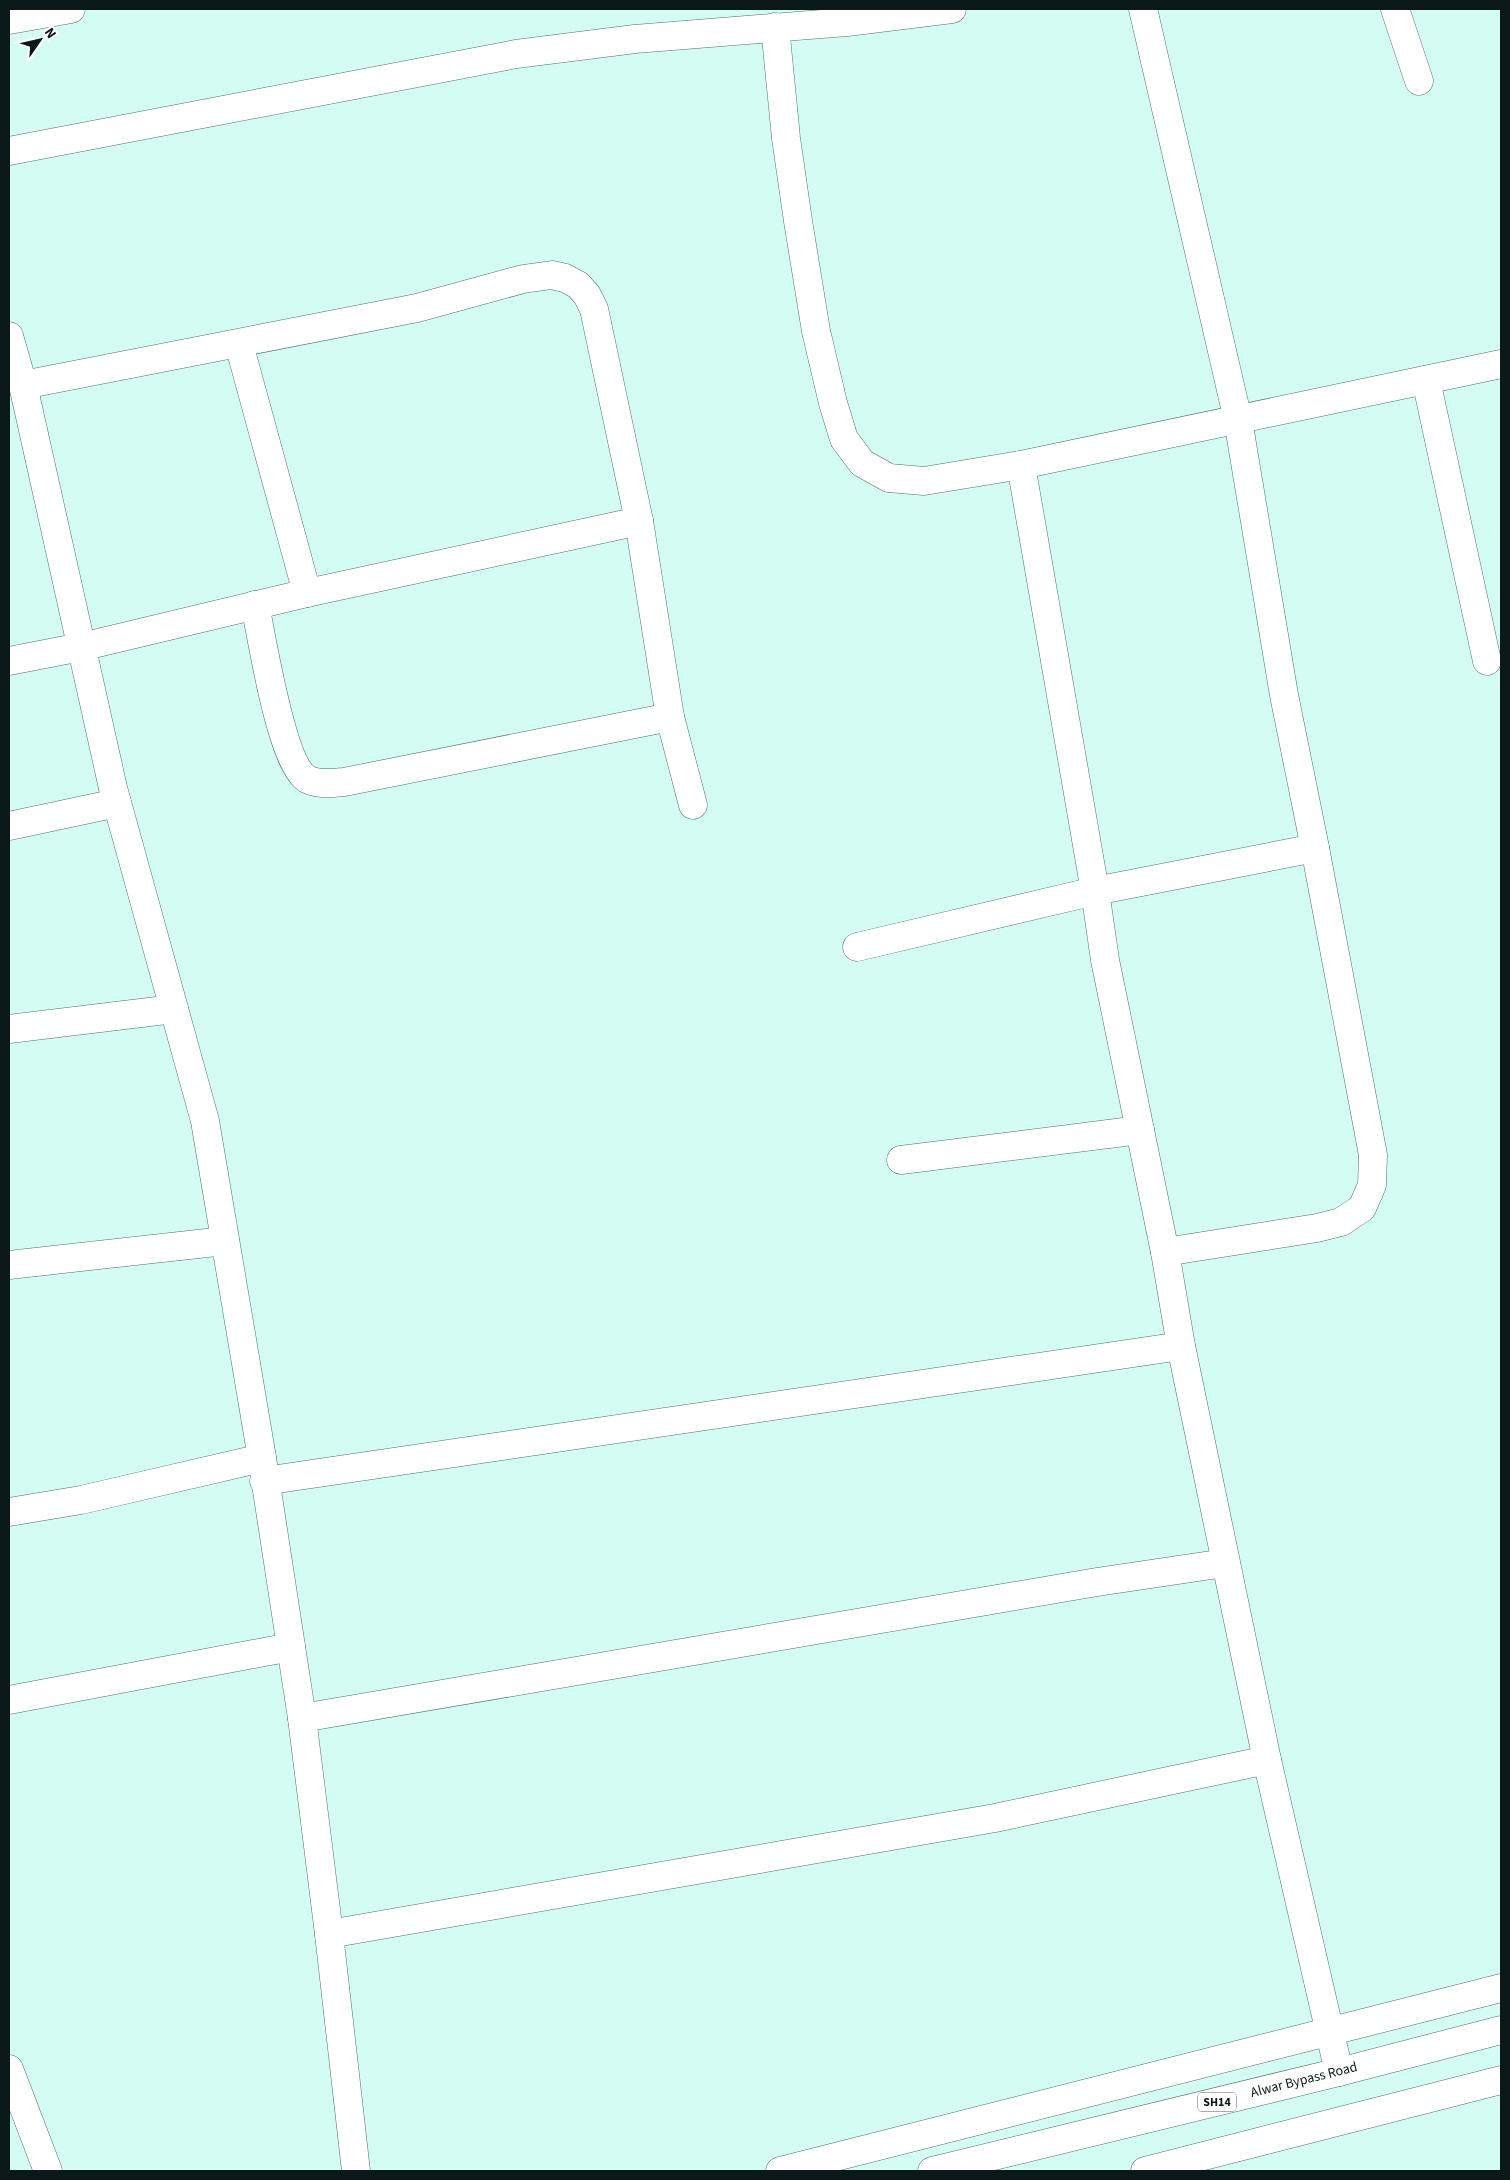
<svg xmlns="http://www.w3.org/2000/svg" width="1510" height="2180" viewBox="0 0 1510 2180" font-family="'Source Sans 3',sans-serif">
	<rect width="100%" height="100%" fill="#d3fcf3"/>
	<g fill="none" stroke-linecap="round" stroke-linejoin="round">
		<defs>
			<g id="minor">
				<path d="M 1143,9 L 1238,420 L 1284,695 L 1315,848 L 1373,1155 L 1372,1185 L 1362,1208 L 1341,1222 L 1317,1228 L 1165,1252"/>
				<path d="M 1395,9 L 1419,81"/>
				<path d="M 9,20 L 71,9"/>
				<path d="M 775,27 L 786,138 L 798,221 L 816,331 L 833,403 L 844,439 L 862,463 L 889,478 L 924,481 L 1021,465 L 1501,364"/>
				<path d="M 9,151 L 516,54 L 635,39 L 847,22 L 952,9"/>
				<path d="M 9,336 L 23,385 L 113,788 L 205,1121 L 262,1458 L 302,1718 L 329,1934 L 356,2171"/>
				<path d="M 239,344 L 307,593"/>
				<path d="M 1426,380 L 1487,661"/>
				<path d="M 23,385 L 417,308 L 523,279 L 552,275 L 565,278 L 578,285 L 587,295 L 594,309 L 639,521 L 670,717 L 693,805"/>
				<path d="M 1021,465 L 1095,891 L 1105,960 L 1165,1252 L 1181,1346 L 1267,1760 L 1339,2072"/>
				<path d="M 255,605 C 262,638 281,763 307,779 C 318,785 332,783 344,782 L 670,717"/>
				<path d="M 9,661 L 81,647 L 307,593 L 639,521"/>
				<path d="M 9,826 L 117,803"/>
				<path d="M 857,947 L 1095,891 L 1315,848"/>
				<path d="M 9,1029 L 174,1009"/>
				<path d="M 901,1160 L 1140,1130"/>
				<path d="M 9,1265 L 225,1241"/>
				<path d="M 264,1481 L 1181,1346"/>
				<path d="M 9,1512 L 81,1500 L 262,1458"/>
				<path d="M 9,1700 L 291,1647"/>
				<path d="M 302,1718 L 1097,1582 L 1225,1563"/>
				<path d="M 329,1934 L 995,1818 L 1267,1760"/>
				<path d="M 9,2069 L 48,2171"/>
				<path d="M 780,2171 L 1501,1988"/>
			</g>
			<g id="major">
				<path d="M 932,2171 L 1339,2072 L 1501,2030"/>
				<path d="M 1145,2171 L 1501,2080"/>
			</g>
		</defs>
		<use href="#minor" stroke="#4c716a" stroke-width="29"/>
		<use href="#major" stroke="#4c716a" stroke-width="29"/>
		<use href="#minor" stroke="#fff" stroke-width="28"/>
		<use href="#major" stroke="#fff" stroke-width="28"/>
	</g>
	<g text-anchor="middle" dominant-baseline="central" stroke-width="4" stroke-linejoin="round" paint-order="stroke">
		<rect fill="#fff" stroke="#545e5d" stroke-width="1" x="1198" y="2092.5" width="38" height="19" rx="4"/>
		<g font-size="12" font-weight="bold" fill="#0a1917">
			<text x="1217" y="2102">SH14</text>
		</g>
		<g font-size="14" fill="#0a1917" stroke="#fff">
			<text transform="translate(1304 2080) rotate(-14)">Alwar Bypass Road</text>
		</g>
	</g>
	<rect width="1510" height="2180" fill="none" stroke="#0a1917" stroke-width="20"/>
	<g transform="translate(40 40) rotate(56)" stroke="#ffffff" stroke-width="4" paint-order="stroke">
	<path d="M0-4L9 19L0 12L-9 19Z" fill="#0a1917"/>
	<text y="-8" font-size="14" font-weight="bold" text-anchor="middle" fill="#0a1917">N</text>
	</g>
</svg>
